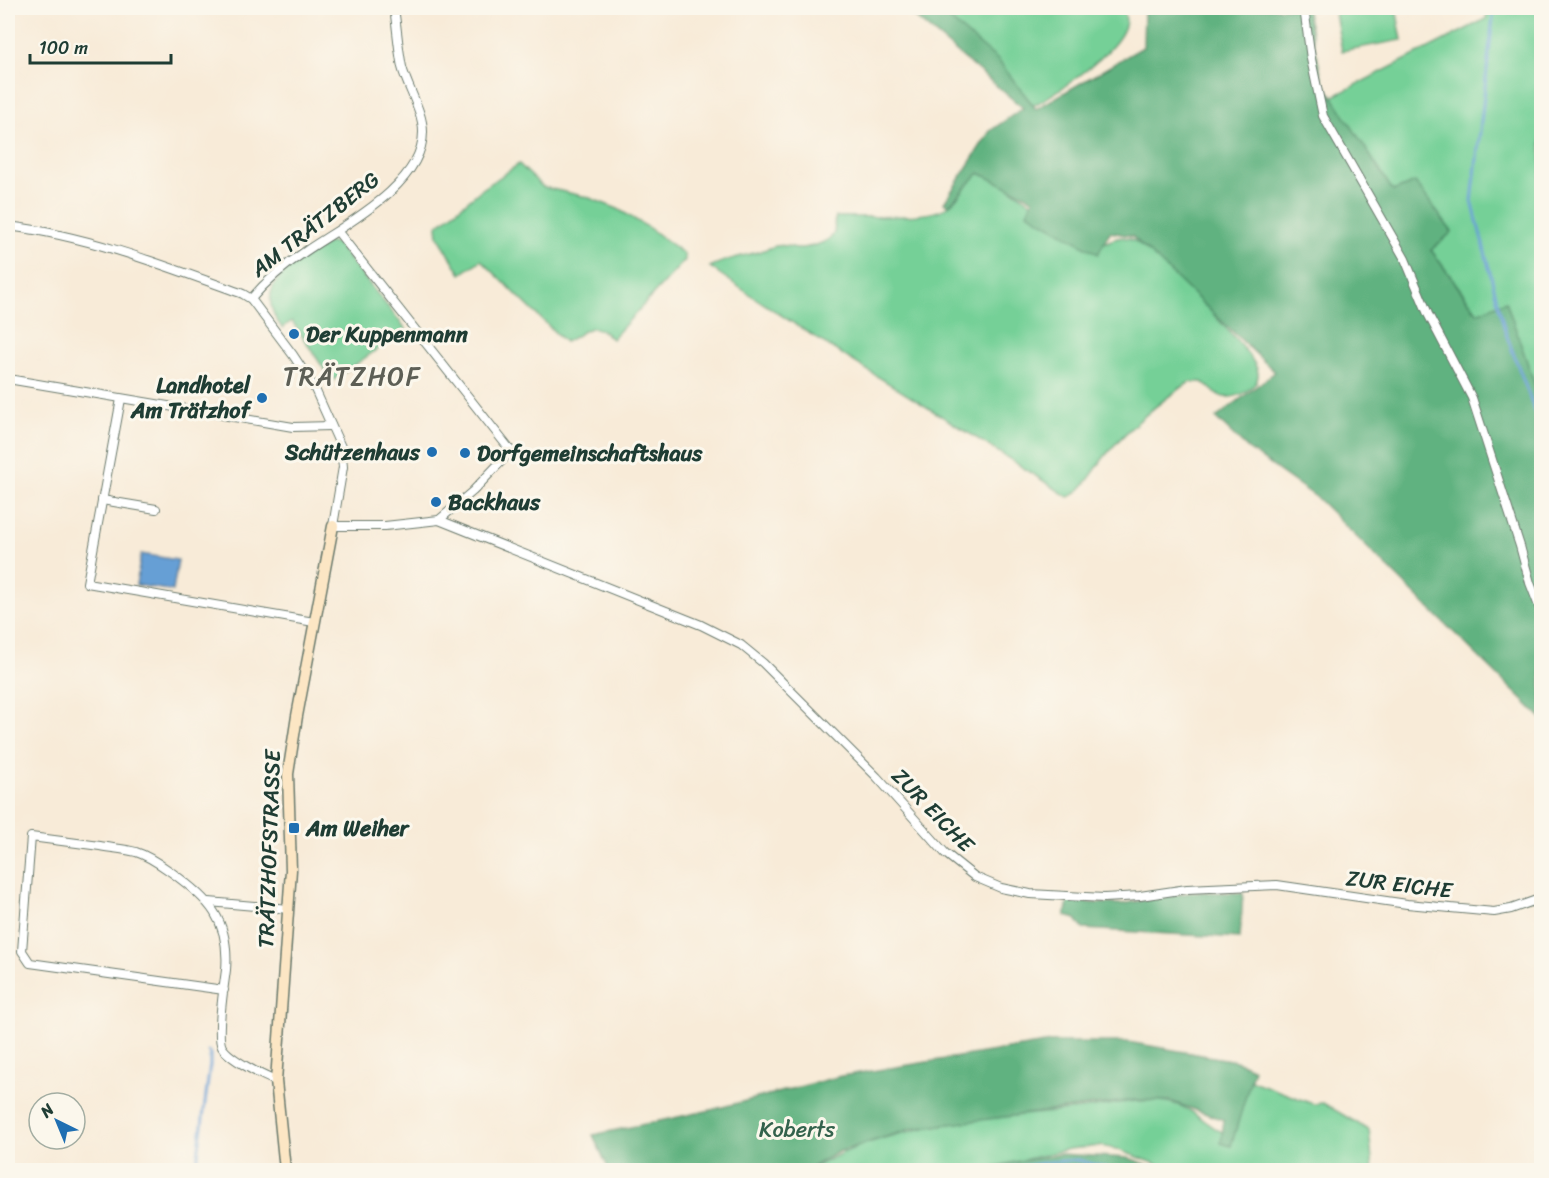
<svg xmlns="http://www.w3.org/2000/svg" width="1549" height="1178" viewBox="0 0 1549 1178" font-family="Sriracha,sans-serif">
	<rect width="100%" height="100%" fill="#fbf7ec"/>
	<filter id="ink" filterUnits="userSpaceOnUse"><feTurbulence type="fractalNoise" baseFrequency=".0167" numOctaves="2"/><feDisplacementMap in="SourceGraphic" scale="12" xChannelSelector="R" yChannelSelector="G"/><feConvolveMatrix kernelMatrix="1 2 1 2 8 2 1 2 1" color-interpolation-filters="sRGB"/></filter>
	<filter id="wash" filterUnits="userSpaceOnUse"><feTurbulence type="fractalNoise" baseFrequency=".008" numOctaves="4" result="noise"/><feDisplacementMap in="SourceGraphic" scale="24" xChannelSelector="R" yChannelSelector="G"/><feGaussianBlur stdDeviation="1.35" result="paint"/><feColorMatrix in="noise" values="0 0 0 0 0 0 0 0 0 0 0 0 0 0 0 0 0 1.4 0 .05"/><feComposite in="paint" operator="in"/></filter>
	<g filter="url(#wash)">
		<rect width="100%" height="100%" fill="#f8ebd8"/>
		<g fill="#75d097" stroke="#4a8666" stroke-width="1.5">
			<path d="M 933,8 L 1123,8 C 1125,13 1127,20 1125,26 C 1116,54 1057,93 1031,107 Z"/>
			<path d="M 1334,8 L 1396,8 L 1402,40 L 1342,51 Z"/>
			<path d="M 1488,8 L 1541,8 L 1541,403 L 1506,302 L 1478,313 L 1431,250 L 1451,233 L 1393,192 L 1332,97 L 1486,19 Z"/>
			<path d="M 519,164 L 543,187 L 587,197 L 618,209 L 649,228 L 684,254 L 685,260 L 612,339 C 589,317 588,332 565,342 L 481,260 L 461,274 L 438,236 L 437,226 L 481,190 Z"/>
			<path d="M 978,172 L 1003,184 L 1031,202 L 1081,244 C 1104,252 1114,230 1133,240 C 1154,251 1250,348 1257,369 C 1263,386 1239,399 1224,397 C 1216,396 1209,386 1202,382 L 1190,382 C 1161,400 1122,433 1102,460 C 1095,470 1080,495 1068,497 C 950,418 826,349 710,267 C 725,259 738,257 754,253 C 762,251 769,248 776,246 C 785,244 791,248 799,248 C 809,248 827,243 833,235 C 837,229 832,223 836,217 C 861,216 929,220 947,207 C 960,198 967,183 978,172 Z"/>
			<path d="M 330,242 L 336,243 L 406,329 L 332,381 L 292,321 L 282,328 C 248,282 296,264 330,242 Z"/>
			<path d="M 1248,1081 L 1255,1082 L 1313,1104 L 1323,1103 L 1369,1130 L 1373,1170 L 1173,1170 L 1116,1149 L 1101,1146 L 1069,1149 L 981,1170 L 810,1170 C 889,1121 989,1120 1080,1109 C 1108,1106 1143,1096 1171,1103 C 1192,1107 1204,1123 1222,1132 L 1230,1131 Z"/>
		</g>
		<g fill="#60b280" stroke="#40785a" stroke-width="1.5">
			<path d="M 904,8 L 936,8 L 998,60 L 1036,109 L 1143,47 L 1144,11 L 1140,8 L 1306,8 L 1323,82 L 1393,191 L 1415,182 L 1452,232 L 1431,250 L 1477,313 L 1506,301 L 1541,403 L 1541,718 L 1316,497 L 1248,449 L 1216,418 L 1275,372 L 1132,236 L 1110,232 L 1098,254 L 1027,213 L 1033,199 L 979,173 L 949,205 L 944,203 L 990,131 L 1023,108 Z"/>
			<path d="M 1194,892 L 1243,893 L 1240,938 L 1083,929 L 1076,919 L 1065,916 L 1068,902 L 1121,904 Z"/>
			<path d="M 1051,1042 L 1128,1042 L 1236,1061 L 1254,1069 L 1231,1146 L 1221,1143 L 1224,1120 L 1170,1101 L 1135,1100 L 911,1129 L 838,1152 L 807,1170 L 609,1170 L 593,1135 L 711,1110 L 841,1076 Z"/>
			<path d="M 1060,1154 L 1129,1158 L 1161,1170 L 975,1170 Z"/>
		</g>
		<path fill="#669fd5" stroke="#426e84" stroke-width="1.5" d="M 141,554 L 178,560 L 173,591 L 136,585 Z"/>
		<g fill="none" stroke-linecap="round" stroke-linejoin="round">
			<g stroke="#669fd5" stroke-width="3">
				<path d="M 1494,8 L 1472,201 L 1505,331 L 1542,430"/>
				<path d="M 196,1170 L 210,1065 L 210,1054 L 208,1051"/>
				<path d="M 1001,1170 L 1051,1162 L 1078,1160 L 1115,1170"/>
			</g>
		</g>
	</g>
	<g filter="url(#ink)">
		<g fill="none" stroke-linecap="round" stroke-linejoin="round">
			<defs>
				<g id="street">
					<path d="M 1304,8 L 1311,59 L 1323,116 L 1405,259 L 1428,314 L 1472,398 L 1520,546 L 1530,583 L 1542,614"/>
					<path d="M 8,226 C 89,236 166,266 243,294 L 251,299 L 293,355 L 314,387 L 341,447 L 343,467 L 333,526 L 385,526 L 439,520 L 473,491 L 511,451 L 338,232"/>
					<path d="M 251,299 C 267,280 285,265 306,251 C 344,225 423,185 423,132 C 423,111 407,87 402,67 C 398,47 397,27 394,8"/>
					<path d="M 8,379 L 293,427 L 331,426"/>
					<path d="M 121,399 L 87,583 L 314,622"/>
					<path d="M 102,500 L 156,509"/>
					<path d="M 439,520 L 701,625 L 741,645 L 763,663 L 877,777 L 945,853 L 975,877 L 1001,888 L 1030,894 L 1104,898 L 1140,896 L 1187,889 L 1277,885 L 1407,904 L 1494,912 L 1511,909 L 1542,898"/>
					<path d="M 209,902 L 289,909"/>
					<path d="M 224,990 L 30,963 L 22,951 L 31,837 C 54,840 77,843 100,846 C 111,848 124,849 136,852 C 149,856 161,865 171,872 C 209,899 230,920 226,970 C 224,985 216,1036 222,1047 C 229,1059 263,1076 276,1081"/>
				</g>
				<path id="secondary" d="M 285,1170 L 276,1081 L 291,870 L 288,774 L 297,716 L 333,526"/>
			</defs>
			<use href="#street" stroke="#6b7a6d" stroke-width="10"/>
			<use href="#secondary" stroke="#6b7a6d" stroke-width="13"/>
			<use href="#street" stroke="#fff" stroke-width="8"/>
			<use href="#secondary" stroke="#fce6c4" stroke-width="10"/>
		</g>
	</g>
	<g fill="#1f6fb2" stroke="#fbf7ec" stroke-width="2">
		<circle cx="294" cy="334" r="6"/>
		<circle cx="262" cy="398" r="6"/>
		<circle cx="432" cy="452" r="6"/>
		<circle cx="465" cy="453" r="6"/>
		<circle cx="436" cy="502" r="6"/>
		<rect x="288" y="822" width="12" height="12" rx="3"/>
	</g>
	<g text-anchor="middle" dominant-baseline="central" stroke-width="6" stroke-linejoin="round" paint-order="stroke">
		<g font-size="22" fill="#1f3d34" stroke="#fbf7ec">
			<text transform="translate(315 224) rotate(-38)">AM TRÄTZBERG</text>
			<text transform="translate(933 810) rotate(46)">ZUR EICHE</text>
			<text transform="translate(269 849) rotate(-88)">TRÄTZHOFSTRASSE</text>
			<text transform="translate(1399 884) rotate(7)">ZUR EICHE</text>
		</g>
		<g font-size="22" font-weight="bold" fill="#1f3d34" stroke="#fbf7ec" text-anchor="start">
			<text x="306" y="334">Der Kuppenmann</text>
			<text x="250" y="385" text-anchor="end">Landhotel<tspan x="250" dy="25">Am Trätzhof</tspan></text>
			<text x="420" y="452" text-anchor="end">Schützenhaus</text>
			<text x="477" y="453">Dorfgemeinschaftshaus</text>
			<text x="448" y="502">Backhaus</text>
			<text x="306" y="828">Am Weiher</text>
		</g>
		<g font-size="22" fill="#34624d" stroke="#fbf7ec">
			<text x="797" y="1129">Koberts</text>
		</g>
		<g font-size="26" letter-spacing="1.5" fill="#5d5f56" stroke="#fbf7ec">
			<text x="352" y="376">TRÄTZHOF</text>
		</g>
	</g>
	<rect width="1549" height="1178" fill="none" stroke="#fbf7ec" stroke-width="30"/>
	<g transform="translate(57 1121) rotate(317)"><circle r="28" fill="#fbf7ec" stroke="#a3ada2" stroke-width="1.5"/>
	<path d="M0-4.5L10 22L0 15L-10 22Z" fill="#1f6fb2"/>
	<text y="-9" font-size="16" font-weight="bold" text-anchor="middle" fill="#1f3d34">N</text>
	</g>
	<path d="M30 54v9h141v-9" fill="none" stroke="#1f3d34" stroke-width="3"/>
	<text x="39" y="54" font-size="18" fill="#1f3d34" stroke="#fbf7ec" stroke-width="4.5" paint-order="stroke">100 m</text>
</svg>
